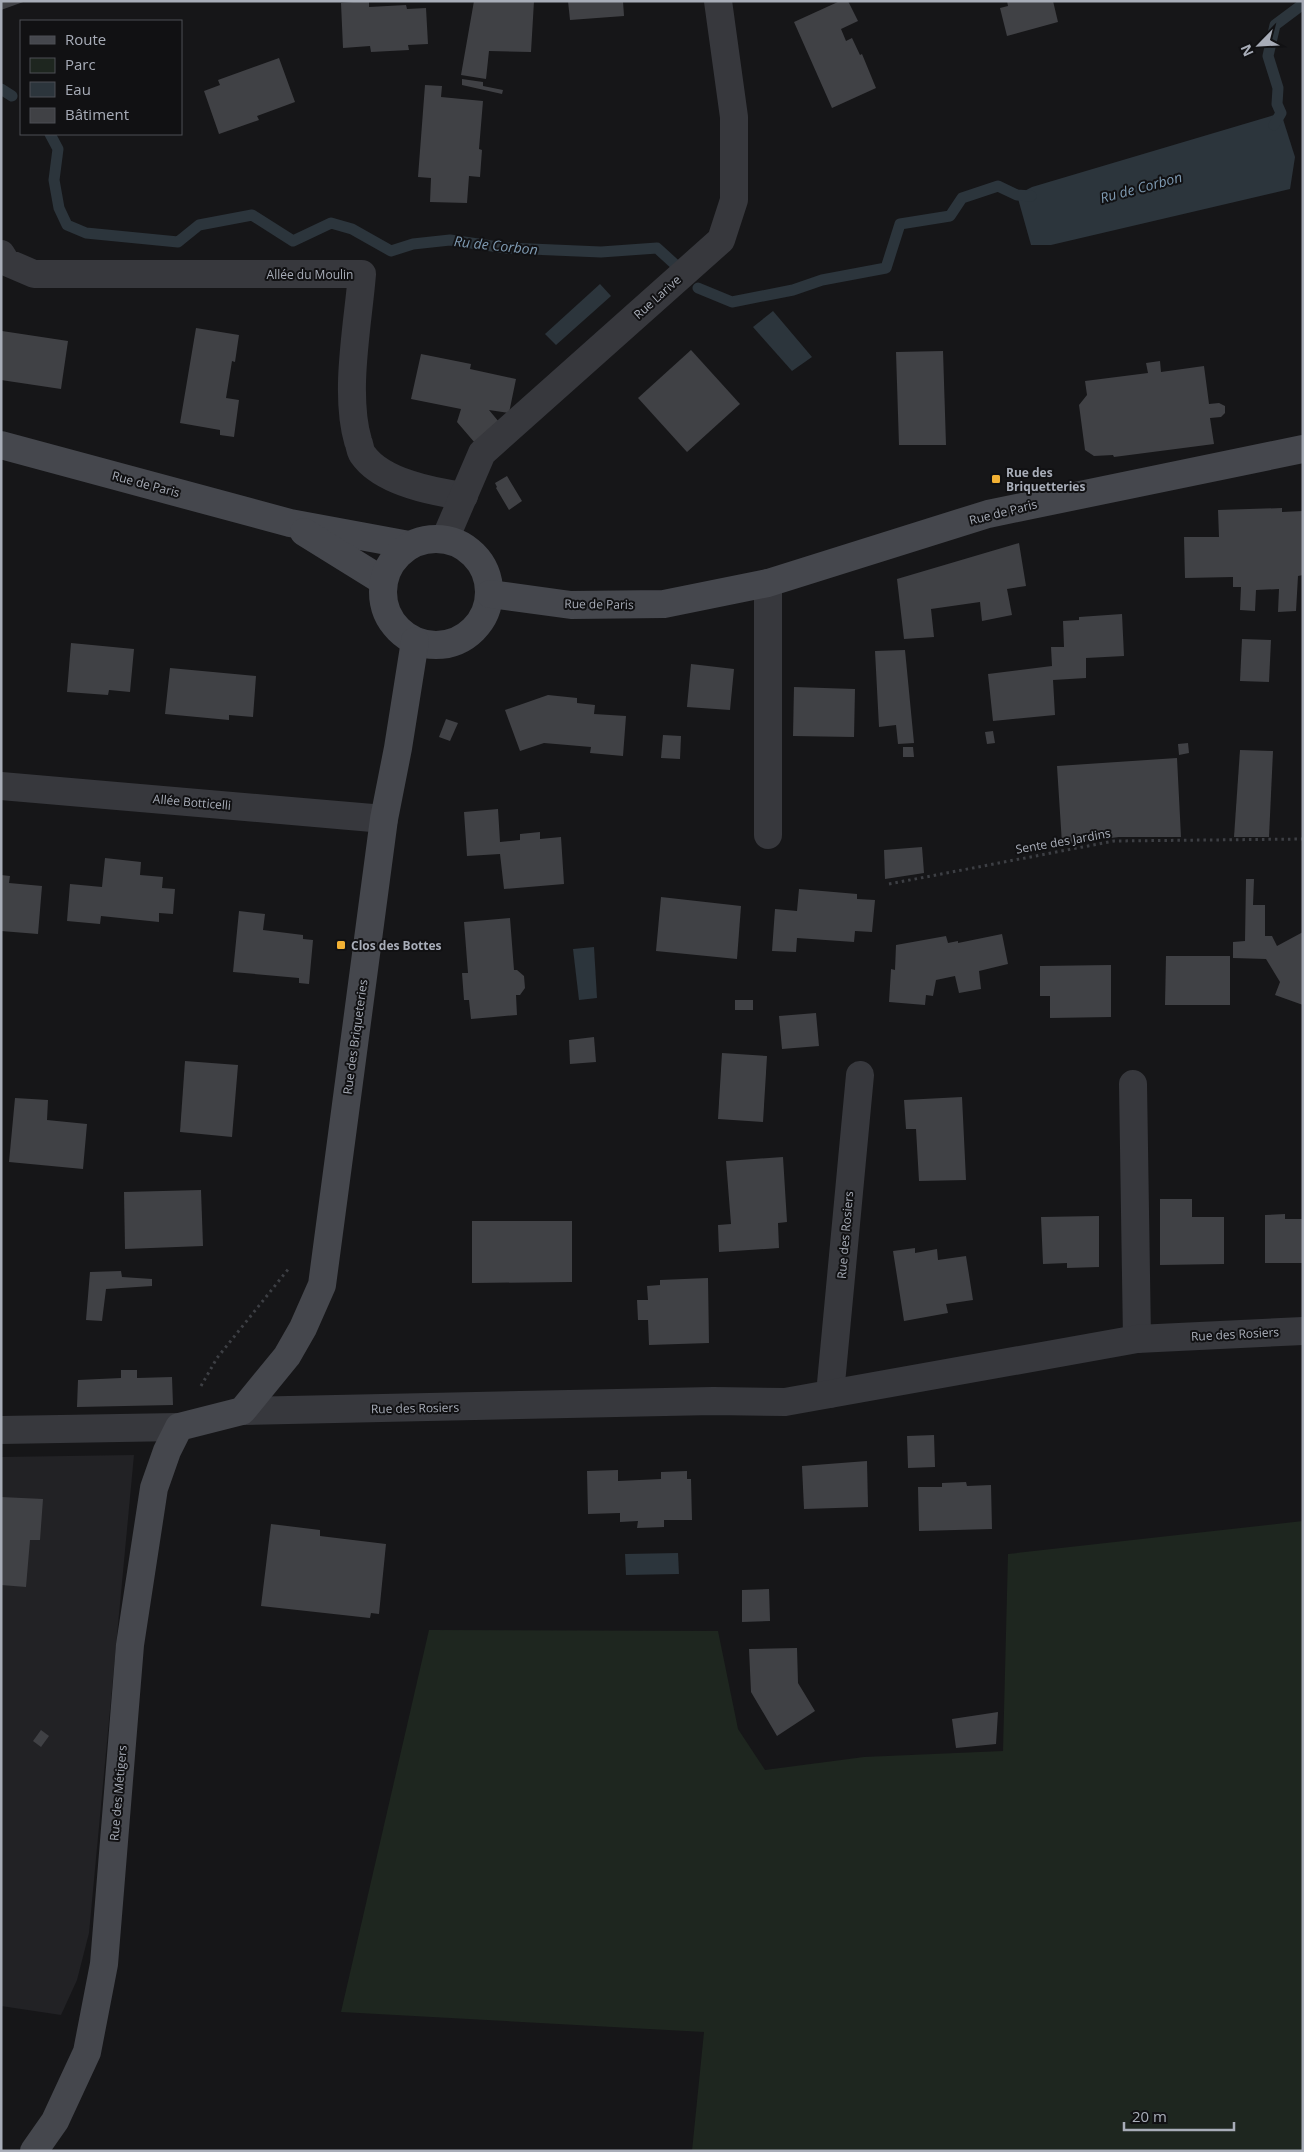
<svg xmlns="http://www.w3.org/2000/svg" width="1304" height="2152" viewBox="0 0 1304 2152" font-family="'Open Sans',sans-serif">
	<rect width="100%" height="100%" fill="#161618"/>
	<path fill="#222225" d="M 134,1455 L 89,1933 L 77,1980 L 61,2015 L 1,2006 L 1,1457 Z"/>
	<path fill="#1e261f" d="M 1303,1521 L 1303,2151 L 692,2151 L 704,2032 L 341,2012 L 429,1630 L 718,1631 L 738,1729 L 765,1770 L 864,1757 L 1003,1751 L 1008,1554 Z"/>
	<g fill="#2c353c">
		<path d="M 1281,113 L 1295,157 L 1290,189 L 1051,245 L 1031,245 L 1017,195 L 1032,187 Z"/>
		<path d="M 600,284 L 611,296 L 556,345 L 545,334 Z"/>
		<path d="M 773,311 L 812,357 L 792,371 L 753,327 Z"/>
		<path d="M 594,947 L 597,998 L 579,1000 L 573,949 Z"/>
		<path d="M 678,1553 L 679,1574 L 626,1575 L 625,1554 Z"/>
	</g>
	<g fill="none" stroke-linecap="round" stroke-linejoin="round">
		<g stroke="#2c353c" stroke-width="11">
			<path d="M 1,89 L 12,96"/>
			<path d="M 1274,125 L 1281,113 L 1277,104 L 1278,88 L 1268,56 L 1275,25 L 1303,4"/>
			<path d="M 50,134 L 58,149 L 54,180 L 59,208 L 67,225 L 86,233 L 178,242 L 199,225 L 252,215 L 293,241 L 331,223 L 352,229 L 391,251 L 413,244 L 450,240 L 506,248 L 601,252 L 657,248 L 680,269"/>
			<path d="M 698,288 L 732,302 L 793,290 L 822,280 L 886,268 L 900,224 L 950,216 L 962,198 L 998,186 L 1017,195 L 1031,196"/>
		</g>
	</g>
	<g fill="#404145">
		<path d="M 1,1 L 26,1 L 1,10 Z"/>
		<path d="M 365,1 L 369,1 L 369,7 L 406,5 L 407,9 L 426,8 L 428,44 L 408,45 L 409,50 L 371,52 L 370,46 L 343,48 L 341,3 Z"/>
		<path d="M 474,1 L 534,1 L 531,52 L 489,51 L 486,79 L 461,75 Z"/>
		<path d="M 568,1 L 623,1 L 624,16 L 570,20 Z"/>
		<path d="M 840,1 L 848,1 L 858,21 L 841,29 L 846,41 L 852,38 L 860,55 L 862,54 L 876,88 L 832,108 L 794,22 Z"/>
		<path d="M 1007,1 L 1053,1 L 1058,22 L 1007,36 L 1000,8 L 1008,6 Z"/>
		<path d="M 279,58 L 295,102 L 257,116 L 259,120 L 219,134 L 204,91 L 220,85 L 218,80 Z"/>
		<path d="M 462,79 L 483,82 L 483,86 L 503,90 L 502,94 L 462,85 Z"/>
		<path d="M 425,85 L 442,86 L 441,97 L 483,101 L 479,149 L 482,150 L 480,177 L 469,176 L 467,203 L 430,202 L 431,178 L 418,177 Z"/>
		<path d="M 196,328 L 239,335 L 235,362 L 232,361 L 226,398 L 239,400 L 234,437 L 220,435 L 220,430 L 180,423 Z"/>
		<path d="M 2,331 L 68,341 L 61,389 L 1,380 Z"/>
		<path d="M 691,350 L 740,404 L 687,452 L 638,398 Z"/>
		<path d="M 943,351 L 946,445 L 899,445 L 896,352 Z"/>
		<path d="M 421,354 L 471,364 L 470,369 L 516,379 L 509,413 L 489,410 L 499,422 L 475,443 L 457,422 L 461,409 L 411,399 Z"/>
		<path d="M 1160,361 L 1161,372 L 1204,366 L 1209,404 L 1219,403 L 1225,406 L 1225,413 L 1221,417 L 1210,418 L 1214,444 L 1114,457 L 1113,455 L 1094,456 L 1085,450 L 1079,405 L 1087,395 L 1085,381 L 1148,373 L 1146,363 Z"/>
		<path d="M 507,476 L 522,501 L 509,510 L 496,488 L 497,487 L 495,483 Z"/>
		<path d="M 1282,508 L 1282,512 L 1303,511 L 1303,575 L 1298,576 L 1296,611 L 1278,612 L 1279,589 L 1256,590 L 1255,611 L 1240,610 L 1241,587 L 1233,587 L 1233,577 L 1185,578 L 1184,537 L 1219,537 L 1218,510 Z"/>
		<path d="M 1019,543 L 1026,586 L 1007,589 L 1012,615 L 982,621 L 980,602 L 931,609 L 934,637 L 904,639 L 897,579 Z"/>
		<path d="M 1122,614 L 1124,656 L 1086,658 L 1086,678 L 1053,680 L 1055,715 L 993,721 L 988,674 L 1052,666 L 1051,647 L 1064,647 L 1063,621 L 1079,620 L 1079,617 Z"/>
		<path d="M 1242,639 L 1271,640 L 1269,682 L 1240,681 Z"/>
		<path d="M 71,643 L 134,649 L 130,692 L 109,690 L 108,695 L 67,692 Z"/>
		<path d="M 905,650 L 914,743 L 898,744 L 896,725 L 879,727 L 875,651 Z"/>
		<path d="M 691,664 L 734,669 L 730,710 L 687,707 Z"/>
		<path d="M 170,668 L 256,676 L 253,717 L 229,715 L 229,720 L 165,714 Z"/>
		<path d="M 794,687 L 855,689 L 854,737 L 793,736 Z"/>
		<path d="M 548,695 L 577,698 L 577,703 L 595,705 L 594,714 L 626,716 L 623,756 L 590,753 L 591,747 L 544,743 L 520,751 L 505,710 Z"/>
		<path d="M 446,719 L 458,723 L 450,741 L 439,737 Z"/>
		<path d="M 993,731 L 995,743 L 987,744 L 985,732 Z"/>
		<path d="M 663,735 L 681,736 L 680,759 L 661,758 Z"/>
		<path d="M 1188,743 L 1189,753 L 1179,755 L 1178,744 Z"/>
		<path d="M 903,747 L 913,747 L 914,757 L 903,757 Z"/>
		<path d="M 1240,750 L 1273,751 L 1269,837 L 1234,837 Z"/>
		<path d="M 1177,758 L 1181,837 L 1119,837 L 1062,844 L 1057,766 Z"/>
		<path d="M 498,809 L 500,842 L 520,840 L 520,834 L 540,832 L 540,839 L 561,837 L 564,884 L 504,889 L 500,854 L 467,856 L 464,812 Z"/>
		<path d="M 922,847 L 924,873 L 885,879 L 884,850 Z"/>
		<path d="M 105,858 L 141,862 L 140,875 L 163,877 L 162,888 L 175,889 L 173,914 L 159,913 L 159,922 L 101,916 L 100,924 L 67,921 L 70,884 L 102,887 Z"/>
		<path d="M 1,875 L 10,876 L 9,883 L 42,886 L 38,934 L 1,931 Z"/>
		<path d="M 1246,879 L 1254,879 L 1253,905 L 1265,905 L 1265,936 L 1272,936 L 1277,946 L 1303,932 L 1303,1005 L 1275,995 L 1280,982 L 1266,959 L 1233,958 L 1233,942 L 1245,941 Z"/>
		<path d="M 799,889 L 857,894 L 857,899 L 875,900 L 872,932 L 855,931 L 854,942 L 797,938 L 796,952 L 772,951 L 775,909 L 797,911 Z"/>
		<path d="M 661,897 L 741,906 L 737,959 L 656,951 Z"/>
		<path d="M 239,911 L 265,914 L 263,930 L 303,935 L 303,939 L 313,940 L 309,984 L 299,983 L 299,978 L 233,972 Z"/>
		<path d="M 510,918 L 514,970 L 517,970 L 524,976 L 525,988 L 520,995 L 516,995 L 517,1015 L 471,1019 L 469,1000 L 464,1000 L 462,973 L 468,973 L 464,922 Z"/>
		<path d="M 1002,934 L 1008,964 L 979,971 L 981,989 L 959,993 L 955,976 L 936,980 L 933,996 L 926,995 L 925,1005 L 889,1002 L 891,969 L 895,970 L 896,945 L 946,936 L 948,943 L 958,941 L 958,943 Z"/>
		<path d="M 1166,956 L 1230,956 L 1230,1005 L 1165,1005 Z"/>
		<path d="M 1111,965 L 1111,1017 L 1050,1018 L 1050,996 L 1040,996 L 1040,966 Z"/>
		<rect x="735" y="1000" width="18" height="10"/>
		<path d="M 816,1013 L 819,1046 L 782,1049 L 779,1016 Z"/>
		<path d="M 594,1037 L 596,1062 L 570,1064 L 569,1040 Z"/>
		<path d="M 722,1053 L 767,1056 L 763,1122 L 718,1119 Z"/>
		<path d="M 185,1061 L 238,1065 L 232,1137 L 180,1132 Z"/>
		<path d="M 962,1097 L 966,1180 L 919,1181 L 916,1129 L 906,1129 L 904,1100 Z"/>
		<path d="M 15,1098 L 48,1100 L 47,1120 L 87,1124 L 83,1169 L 9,1162 Z"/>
		<path d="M 783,1157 L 787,1222 L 778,1223 L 779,1248 L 719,1252 L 718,1225 L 731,1224 L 726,1161 Z"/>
		<path d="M 201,1190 L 203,1246 L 125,1249 L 124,1192 Z"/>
		<path d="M 1160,1199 L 1192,1199 L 1192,1217 L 1224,1217 L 1224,1264 L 1160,1265 Z"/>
		<path d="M 1285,1214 L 1285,1219 L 1303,1219 L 1303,1263 L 1265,1263 L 1265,1215 Z"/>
		<path d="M 1099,1216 L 1099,1267 L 1067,1268 L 1067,1263 L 1043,1264 L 1041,1217 Z"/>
		<path d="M 472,1221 L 572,1221 L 572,1282 L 472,1283 Z"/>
		<path d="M 915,1248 L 915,1253 L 937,1249 L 938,1260 L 966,1256 L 973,1300 L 946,1304 L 948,1313 L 904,1321 L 893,1251 Z"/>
		<path d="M 121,1271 L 122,1277 L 152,1279 L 152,1286 L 106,1289 L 102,1321 L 86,1320 L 90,1272 Z"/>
		<path d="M 708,1278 L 709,1343 L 649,1345 L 648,1320 L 638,1320 L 637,1300 L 648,1300 L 647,1286 L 660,1285 L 660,1280 Z"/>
		<path d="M 121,1370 L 137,1370 L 137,1378 L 172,1377 L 173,1405 L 77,1407 L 78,1380 L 121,1378 Z"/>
		<path d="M 934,1435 L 935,1467 L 908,1468 L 907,1436 Z"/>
		<path d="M 867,1461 L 868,1507 L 804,1509 L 802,1466 Z"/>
		<path d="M 618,1470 L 618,1481 L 661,1479 L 661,1472 L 687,1471 L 687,1479 L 691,1479 L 692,1520 L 664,1520 L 664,1527 L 637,1528 L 638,1521 L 620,1522 L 620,1513 L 588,1514 L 587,1471 Z"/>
		<path d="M 966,1482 L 967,1486 L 991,1485 L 992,1529 L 919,1531 L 918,1487 L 942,1487 L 942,1483 Z"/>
		<path d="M 1,1497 L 43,1499 L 40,1540 L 30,1540 L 26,1587 L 1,1585 Z"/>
		<path d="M 271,1524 L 320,1530 L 320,1536 L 386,1544 L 379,1614 L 371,1613 L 370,1618 L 261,1606 Z"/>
		<path d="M 769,1589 L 770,1621 L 742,1622 L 742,1590 Z"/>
		<path d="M 797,1648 L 798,1683 L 815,1711 L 777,1736 L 751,1692 L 749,1649 Z"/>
		<path d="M 998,1712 L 996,1744 L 956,1748 L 952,1719 Z"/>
		<path d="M 41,1730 L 49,1736 L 41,1747 L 33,1741 Z"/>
	</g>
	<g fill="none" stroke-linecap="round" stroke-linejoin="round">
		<g stroke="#3d3f44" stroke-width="3" stroke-dasharray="2.5 4" stroke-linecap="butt">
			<path d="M 889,884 L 1114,841 L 1303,839"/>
			<path d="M 201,1386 L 217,1358 L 290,1267"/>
		</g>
		<g stroke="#37383d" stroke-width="28">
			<path d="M 1,254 L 6,262 L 34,274 L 362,274 C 358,324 344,393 358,441 C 360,445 360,452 363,455 C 382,482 433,492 464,496"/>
			<path d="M 445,539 L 482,453 L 721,240 L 734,200 L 734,117 L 718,1"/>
			<path d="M 768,583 L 768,835"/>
			<path d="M 1,786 L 384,819"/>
			<path d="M 1133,1084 L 1137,1339"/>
			<path d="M 830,1394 L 860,1075"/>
			<path d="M 242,1411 L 713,1401 L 785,1402 L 1137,1339 L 1303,1331"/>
			<path d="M 1,1430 L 179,1427"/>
		</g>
		<g stroke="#45474d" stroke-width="28">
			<path d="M 1,445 L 290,523 L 409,545"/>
			<path d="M 304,532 L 383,581"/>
			<circle cx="436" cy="592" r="53"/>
			<path d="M 490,594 L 571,605 L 664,604 L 768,583 L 988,514 L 1303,449"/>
			<path d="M 34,2151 L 55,2121 L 87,2052 L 104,1964 L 130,1645 L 154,1488 L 167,1451 L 179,1427 L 242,1411 L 287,1356 L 303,1328 L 322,1285 L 384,819 L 398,748 L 415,641"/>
		</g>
	</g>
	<g fill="#f2b134" stroke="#111113" stroke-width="2">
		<rect x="991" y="474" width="10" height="10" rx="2.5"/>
		<rect x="336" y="940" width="10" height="10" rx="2.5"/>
	</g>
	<g text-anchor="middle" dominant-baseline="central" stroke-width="4" stroke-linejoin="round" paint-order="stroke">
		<g font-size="12" fill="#a8adb8" stroke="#111113">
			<text x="310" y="274">Allée du Moulin</text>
			<text transform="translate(657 297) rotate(-42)">Rue Larive</text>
			<text transform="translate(146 484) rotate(15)">Rue de Paris</text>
			<text transform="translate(1003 512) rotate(-14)">Rue de Paris</text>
			<text transform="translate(599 604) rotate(1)">Rue de Paris</text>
			<text transform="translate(192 802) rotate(5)">Allée Botticelli</text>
			<text transform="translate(1063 841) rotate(-10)">Sente des Jardins</text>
			<text transform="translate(355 1037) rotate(-82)">Rue des Briqueteries</text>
			<text transform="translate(845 1235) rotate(-85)">Rue des Rosiers</text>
			<text transform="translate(1235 1334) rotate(-3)">Rue des Rosiers</text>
			<text transform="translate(415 1408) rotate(-1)">Rue des Rosiers</text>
			<text transform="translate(118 1793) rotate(-85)">Rue des Métigers</text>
		</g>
		<g font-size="12" font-weight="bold" fill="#a8adb8" stroke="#111113" text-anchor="start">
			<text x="1006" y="472">Rue des<tspan x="1006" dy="14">Briquetteries</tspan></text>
			<text x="351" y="945">Clos des Bottes</text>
		</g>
		<g font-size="14" font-style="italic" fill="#7f9bb3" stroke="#111113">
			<text transform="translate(1141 187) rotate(-15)">Ru de Corbon</text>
			<text transform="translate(496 245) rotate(6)">Ru de Corbon</text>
		</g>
	</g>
	<rect width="1304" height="2152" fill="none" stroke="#a8adb8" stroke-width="5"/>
	<rect x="20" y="20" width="162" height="115" fill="#111113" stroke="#4d4f55"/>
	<rect x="30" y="36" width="25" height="8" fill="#45474d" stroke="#4d4f55"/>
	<text x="65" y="45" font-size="15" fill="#a8adb8">Route</text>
	<rect x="30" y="58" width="25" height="15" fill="#1e261f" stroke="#4d4f55"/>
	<text x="65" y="70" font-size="15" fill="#a8adb8">Parc</text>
	<rect x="30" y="82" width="25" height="15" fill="#2c353c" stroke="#4d4f55"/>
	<text x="65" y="95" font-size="15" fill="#a8adb8">Eau</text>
	<rect x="30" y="108" width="25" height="15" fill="#404145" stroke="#4d4f55"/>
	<text x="65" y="120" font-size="15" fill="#a8adb8">Bâtiment</text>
	<g transform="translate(1259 45) rotate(246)" stroke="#111113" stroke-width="4" paint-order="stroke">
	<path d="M0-4L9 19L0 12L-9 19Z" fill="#a8adb8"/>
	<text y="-8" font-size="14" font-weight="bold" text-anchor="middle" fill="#a8adb8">N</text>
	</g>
	<path d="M1124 2122v8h110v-8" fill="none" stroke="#a8adb8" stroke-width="2.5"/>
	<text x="1132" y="2122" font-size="15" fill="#a8adb8" stroke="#111113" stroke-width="4" paint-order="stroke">20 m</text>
</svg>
